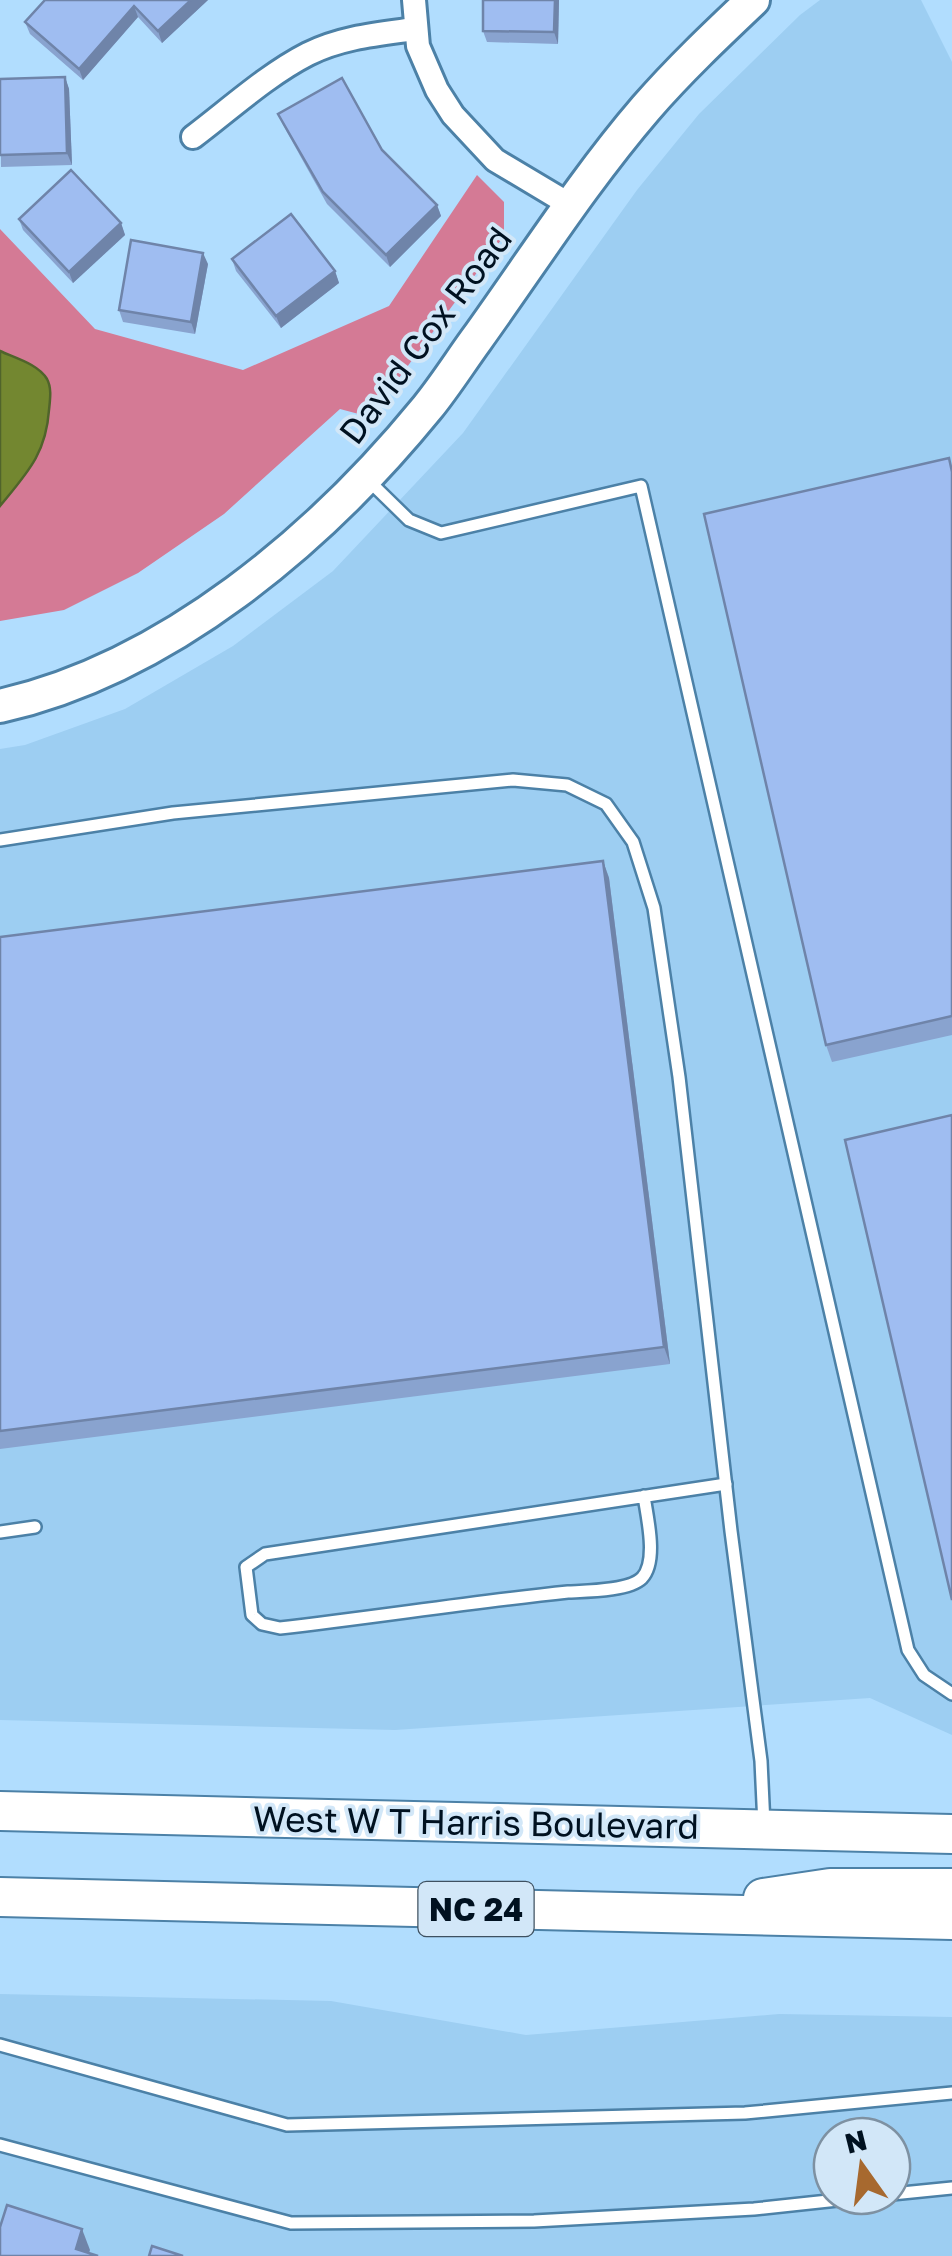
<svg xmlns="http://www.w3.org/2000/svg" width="952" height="2256" viewBox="0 0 952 2256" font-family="'Golos Text',sans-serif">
	<rect width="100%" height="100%" fill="#b1ddfe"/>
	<g fill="#9dcef2" fill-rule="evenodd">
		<path d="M 820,0 L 921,0 L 952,62 L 952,1735 L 870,1698 L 395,1730 L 0,1720 L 0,749 L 25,745 L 125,709 L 233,646 L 333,571 L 463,433 L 637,190 L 699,114 L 800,15 Z"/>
		<path d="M 0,1994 L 331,2001 L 526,2035 L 779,2014 L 952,2017 L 952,2256 L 0,2256 ZM 832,2136 L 892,2136 L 892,2196 L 832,2196 Z"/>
	</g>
	<path fill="#d47a95" d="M 477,175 L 504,202 L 504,236 L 370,417 L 340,409 L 224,514 L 138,573 L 64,610 L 0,621 L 0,229 L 95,329 L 243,370 L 389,306 Z"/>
	<path fill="#738730" stroke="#50642b" stroke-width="2.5" d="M 0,351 C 15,358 38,364 47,379 C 52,388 50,400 49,410 C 46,454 27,473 0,506 Z"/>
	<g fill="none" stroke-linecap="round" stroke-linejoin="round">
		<defs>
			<g id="lane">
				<path d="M 366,478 L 409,520 L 441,533 L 641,486 L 908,1650 L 924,1675 L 952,1694"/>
				<path d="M 0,840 L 173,813 L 513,780 L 567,785 L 606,804 L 633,842 L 654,908 L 679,1077 L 731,1531 L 761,1761 L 764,1825"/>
				<path d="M 644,1496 C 647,1517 658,1561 642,1578 C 629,1591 586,1591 568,1592 C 472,1602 376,1617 280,1628 L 262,1624 L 252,1615 L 246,1567 L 265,1554 L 726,1484"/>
				<path d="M 0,1532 L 35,1527"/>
				<path d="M 0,2045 L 287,2125 L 745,2113 L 952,2093"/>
				<path d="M 0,2145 L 291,2223 L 534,2221 L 754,2209 L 875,2196"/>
				<path d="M 892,2194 L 952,2188"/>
			</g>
			<g id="street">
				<path d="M 414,0 L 418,46 L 437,90 L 453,115 L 495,160 L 572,206"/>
				<path d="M 193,137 C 230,109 267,75 308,54 C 342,37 379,34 415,29"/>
			</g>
			<path id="secondary" d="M 0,706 C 168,668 320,539 427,408 C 445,386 460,362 476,340 C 532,262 584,180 646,108 C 679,70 716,35 753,0"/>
			<g id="primary">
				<path d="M 0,1811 L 952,1834"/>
				<path d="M 0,1897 L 952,1920"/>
				<path d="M 763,1898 L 830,1888 L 952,1888"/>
			</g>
		</defs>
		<use href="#lane" stroke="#4c81a7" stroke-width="16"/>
		<use href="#street" stroke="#4c81a7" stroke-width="28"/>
		<use href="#secondary" stroke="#4c81a7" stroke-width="38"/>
		<use href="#primary" stroke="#4c81a7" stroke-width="42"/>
		<use href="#lane" stroke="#fff" stroke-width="11"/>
		<use href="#street" stroke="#fff" stroke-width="22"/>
		<use href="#secondary" stroke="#fff" stroke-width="32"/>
		<use href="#primary" stroke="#fff" stroke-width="38"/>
	</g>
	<g fill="#89a3cf">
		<path d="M 45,0 L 208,0 L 162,43 L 138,17 L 83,80 L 30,34 L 25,22 Z"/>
		<path d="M 483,0 L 559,0 L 558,44 L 487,42 L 483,31 Z"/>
		<path d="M 65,77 L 69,89 L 72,165 L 1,167 L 0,79 Z"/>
		<path d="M 278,114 L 437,205 L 441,216 L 390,267 L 327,204 L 283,125 Z"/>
		<path d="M 19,219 L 121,223 L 125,235 L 73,283 L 23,230 Z"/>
		<path d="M 232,259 L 335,271 L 339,283 L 281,328 L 236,271 Z"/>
		<path d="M 208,264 L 195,334 L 123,322 L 119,310 Z"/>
		<path d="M 949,458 L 952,467 L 952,1035 L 832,1062 L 826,1045 Z"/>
		<path d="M 603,861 L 609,878 L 670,1364 L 0,1449 L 0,937 Z"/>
	</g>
	<g fill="#6f84a9">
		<path d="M 191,0 L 208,0 L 162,43 L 158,31 Z"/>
		<path d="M 555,0 L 559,0 L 558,44 L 554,32 Z"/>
		<path d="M 134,6 L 138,17 L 83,80 L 79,69 Z"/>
		<path d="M 65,77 L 69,89 L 72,165 L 67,153 Z"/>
		<path d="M 437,205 L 441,216 L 390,267 L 386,255 Z"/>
		<path d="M 121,223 L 125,235 L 73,283 L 69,272 Z"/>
		<path d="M 203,253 L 208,264 L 195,334 L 191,322 Z"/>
		<path d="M 335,271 L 339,283 L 281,328 L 276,316 Z"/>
		<path d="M 603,861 L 609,878 L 670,1364 L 664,1347 Z"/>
		<path d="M 82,2229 L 90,2250 L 88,2256 L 76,2249 Z"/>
	</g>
	<g fill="#9fbdf1" stroke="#6f84a9" stroke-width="2.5">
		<path d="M 45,0 L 191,0 L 158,31 L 134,6 L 79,69 L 25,22 Z"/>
		<path d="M 483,0 L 555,0 L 554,32 L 483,31 Z"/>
		<path d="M 65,77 L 67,153 L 0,155 L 0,79 Z"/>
		<path d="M 342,78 L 382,150 L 437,205 L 386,255 L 323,192 L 278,114 Z"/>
		<path d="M 71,170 L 121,223 L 69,272 L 19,219 Z"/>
		<path d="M 291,214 L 335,271 L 276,316 L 232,259 Z"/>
		<path d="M 131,240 L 203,253 L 191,322 L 119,310 Z"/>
		<path d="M 949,458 L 952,472 L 952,1016 L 826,1045 L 704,514 Z"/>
		<path d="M 603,861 L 664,1347 L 0,1431 L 0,937 Z"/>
		<path d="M 952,1115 L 952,1600 L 845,1140 Z"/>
		<path d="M 7,2205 L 82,2229 L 76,2249 L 98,2256 L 0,2256 L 0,2227 Z"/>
		<path d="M 152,2246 L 183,2256 L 149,2256 Z"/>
	</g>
	<g text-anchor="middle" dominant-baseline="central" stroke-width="8" stroke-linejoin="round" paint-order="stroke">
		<rect fill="#d2e7f8" stroke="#3f5161" stroke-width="2.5" x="418.5" y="1882" width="115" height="54" rx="8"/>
		<g font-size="32" font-weight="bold" fill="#001120">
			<text x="476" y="1909">NC 24</text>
		</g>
		<g font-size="35" fill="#001120" stroke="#d2e7f8">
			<text transform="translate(425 335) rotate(-53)">David Cox Road</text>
			<text transform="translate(476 1822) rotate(1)">West W T Harris Boulevard</text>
		</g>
	</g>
	<g transform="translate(862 2166) rotate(346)"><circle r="48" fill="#d2e7f8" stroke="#7e91a2" stroke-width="2.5"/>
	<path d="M0-8L18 38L0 25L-18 38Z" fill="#a7692f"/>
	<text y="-15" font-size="28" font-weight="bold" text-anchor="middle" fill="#001120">N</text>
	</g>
</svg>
